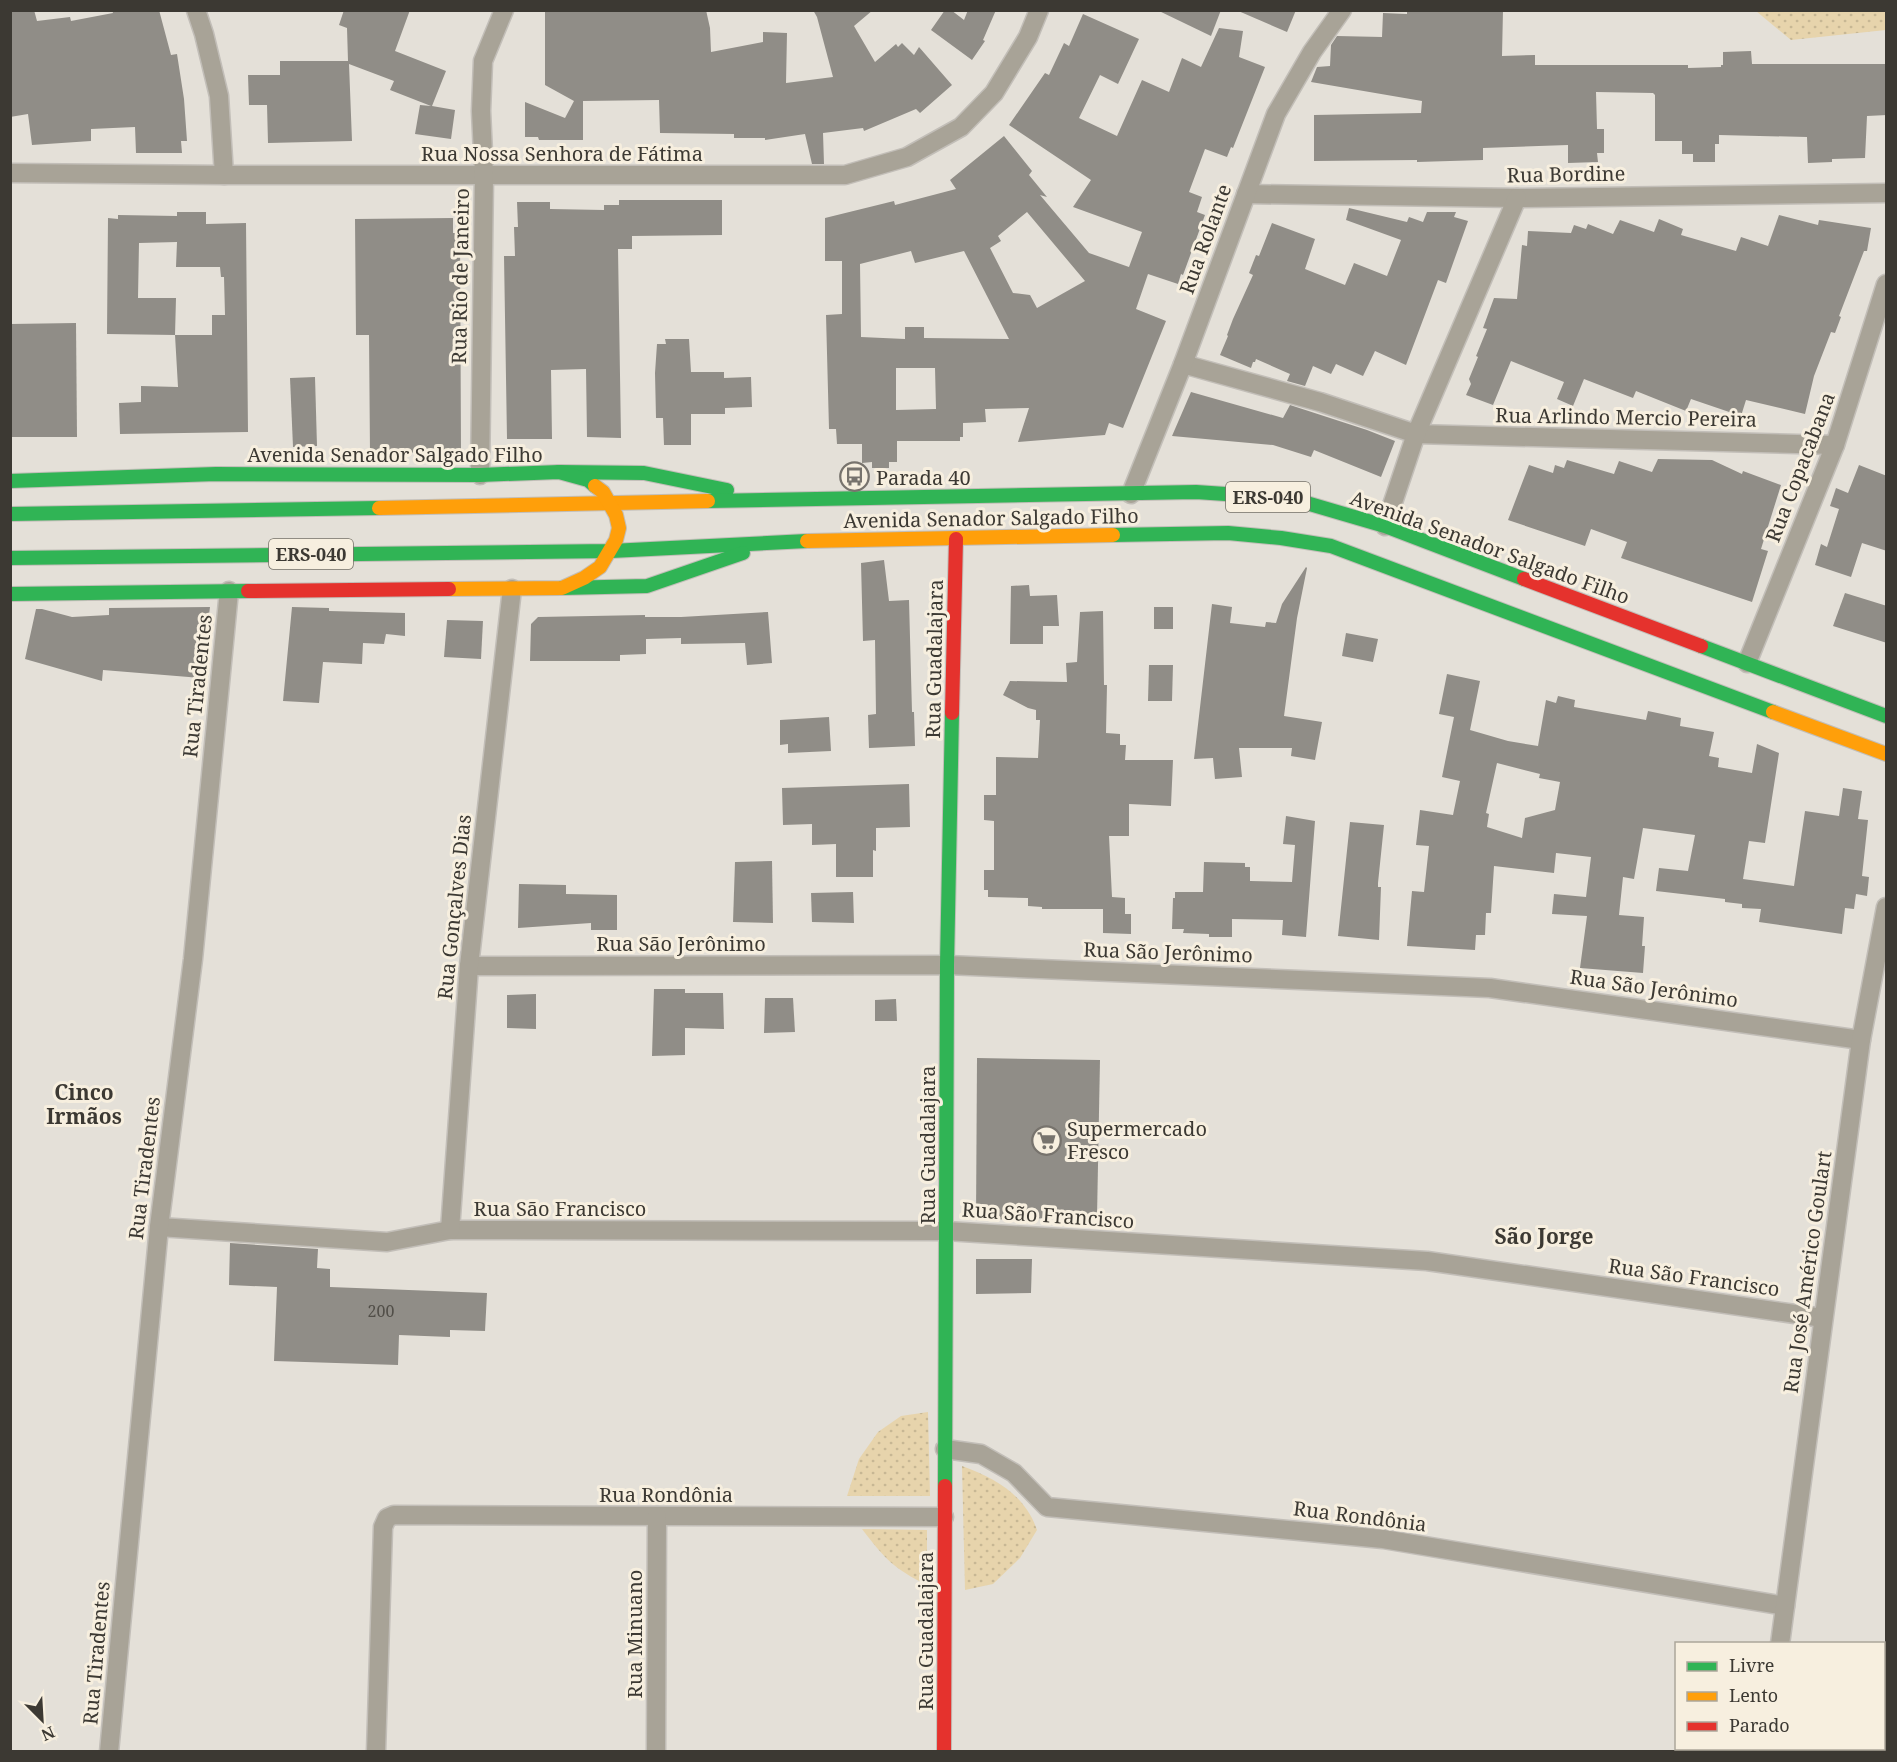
<svg xmlns="http://www.w3.org/2000/svg" width="1897" height="1762" viewBox="0 0 1897 1762" font-family="'Noto Serif',serif">
	<defs>
		<pattern id="park-dots" width="8" height="8" patternUnits="userSpaceOnUse" patternTransform="scale(1.5)"><rect width="8" height="8" fill="#e7d4ac"/><path d="M2 2h.1M6 6h.1" fill="none" stroke="#c7b794" stroke-width="1.8" stroke-linecap="round"/></pattern>
	</defs>
	<rect width="100%" height="100%" fill="#e4e0d8"/>
	<g fill="url(#park-dots)">
		<path d="M 1756,11 L 1886,11 L 1886,30 L 1791,40 Z"/>
		<path d="M 928,1412 L 930,1496 L 847,1496 L 859,1459 L 878,1432 L 901,1416 Z"/>
		<path d="M 962,1466 C 995,1478 1025,1495 1037,1530 L 1020,1558 L 993,1584 L 965,1590 Z"/>
		<path d="M 862,1529 L 927,1530 L 927,1585 C 894,1569 884,1558 862,1529 Z"/>
	</g>
	<g fill="#908d87" fill-rule="evenodd">
		<path d="M 10,10 L 34,10 L 37,21 L 70,17 L 71,21 L 113,13 L 112,10 L 159,10 L 171,55 L 177,54 L 184,99 L 187,141 L 181,141 L 182,153 L 136,153 L 135,127 L 91,129 L 91,141 L 32,145 L 28,114 L 10,117 Z"/>
		<path d="M 344,10 L 410,10 L 395,51 L 446,71 L 432,106 L 455,110 L 451,139 L 415,134 L 420,105 L 431,106 L 390,90 L 394,81 L 349,64 L 352,141 L 268,143 L 267,105 L 249,105 L 248,75 L 280,75 L 280,61 L 348,61 L 347,28 L 339,25 Z"/>
		<path d="M 545,10 L 706,10 L 710,28 L 711,52 L 763,42 L 763,32 L 787,33 L 786,83 L 833,77 L 817,17 L 813,10 L 873,10 L 854,26 L 875,62 L 896,44 L 898,47 L 902,43 L 914,55 L 919,47 L 952,85 L 920,113 L 916,109 L 864,131 L 863,128 L 823,133 L 824,164 L 812,164 L 805,134 L 765,140 L 765,138 L 734,138 L 734,134 L 660,133 L 659,100 L 583,101 L 583,140 L 539,140 L 538,137 L 525,137 L 525,102 L 565,118 L 574,101 L 545,85 Z"/>
		<path d="M 945,10 L 951,10 L 964,20 L 968,10 L 996,10 L 983,40 L 985,41 L 972,60 L 931,30 Z"/>
		<path d="M 1157,10 L 1221,10 L 1211,36 Z"/>
		<path d="M 1236,10 L 1296,10 L 1287,32 Z"/>
		<path d="M 1407,10 L 1503,10 L 1502,56 L 1535,55 L 1535,65 L 1688,65 L 1688,68 L 1721,67 L 1721,65 L 1723,65 L 1723,52 L 1751,51 L 1752,64 L 1887,64 L 1887,115 L 1867,116 L 1865,158 L 1832,159 L 1832,162 L 1808,163 L 1807,137 L 1719,135 L 1719,144 L 1715,144 L 1715,162 L 1693,162 L 1693,154 L 1682,154 L 1682,141 L 1655,141 L 1655,95 L 1653,93 L 1596,92 L 1597,129 L 1604,129 L 1604,153 L 1597,153 L 1598,162 L 1568,163 L 1568,145 L 1483,148 L 1483,160 L 1417,162 L 1417,160 L 1314,161 L 1314,115 L 1421,113 L 1422,101 L 1311,82 L 1317,67 L 1330,66 L 1331,45 L 1337,36 L 1382,37 L 1383,13 L 1407,14 Z"/>
		<path d="M 1083,14 L 1139,39 L 1118,84 L 1100,75 L 1079,118 L 1117,136 L 1142,80 L 1169,92 L 1182,58 L 1201,67 L 1219,28 L 1243,31 L 1239,57 L 1265,67 L 1233,148 L 1231,147 L 1227,157 L 1205,149 L 1189,192 L 1202,197 L 1197,212 L 1205,215 L 1183,275 L 1181,274 L 1178,284 L 1148,274 L 1136,309 L 1166,321 L 1123,428 L 1109,423 L 1105,435 L 1018,442 L 1029,408 L 985,409 L 986,422 L 963,423 L 963,437 L 960,437 L 960,441 L 897,441 L 897,462 L 889,462 L 889,468 L 872,468 L 872,462 L 862,463 L 862,444 L 837,444 L 836,429 L 829,429 L 826,315 L 842,314 L 842,261 L 825,261 L 825,218 L 894,201 L 895,205 L 956,189 L 950,180 L 1004,136 L 1032,171 L 1029,175 L 1047,197 L 1040,195 L 1089,253 L 1129,267 L 1142,232 L 1073,207 L 1091,180 L 1009,125 L 1045,73 L 1049,75 L 1064,43 L 1069,46 ZM 1027,212 L 1085,281 L 1037,308 L 1030,295 L 1013,293 L 990,248 L 1001,241 L 998,236 ZM 911,251 L 915,263 L 964,251 L 1009,339 L 924,338 L 924,327 L 905,327 L 905,339 L 861,337 L 860,264 ZM 896,368 L 935,368 L 936,409 L 896,410 Z"/>
		<path d="M 619,200 L 722,200 L 722,235 L 632,236 L 632,249 L 618,249 L 621,438 L 587,437 L 586,369 L 551,370 L 552,439 L 507,439 L 504,256 L 515,256 L 514,227 L 518,227 L 517,202 L 550,202 L 550,209 L 604,210 L 604,205 L 619,205 Z"/>
		<path d="M 1349,208 L 1407,222 L 1409,217 L 1423,222 L 1427,212 L 1456,212 L 1454,217 L 1468,221 L 1446,283 L 1438,280 L 1406,365 L 1375,351 L 1363,376 L 1336,364 L 1331,374 L 1313,366 L 1305,386 L 1287,381 L 1290,374 L 1256,359 L 1255,362 L 1253,362 L 1251,368 L 1220,355 L 1228,336 L 1227,335 L 1233,319 L 1253,275 L 1249,273 L 1256,255 L 1259,256 L 1272,223 L 1315,239 L 1305,269 L 1345,285 L 1354,263 L 1387,276 L 1401,240 L 1346,220 Z"/>
		<path d="M 177,212 L 206,212 L 206,224 L 246,223 L 248,432 L 120,434 L 119,403 L 141,402 L 141,386 L 178,387 L 175,335 L 107,334 L 108,218 L 118,219 L 118,215 L 177,216 ZM 177,242 L 176,267 L 220,267 L 221,277 L 224,277 L 225,315 L 212,315 L 212,335 L 175,335 L 176,298 L 138,298 L 139,243 Z"/>
		<path d="M 1779,215 L 1818,225 L 1819,220 L 1871,228 L 1867,251 L 1864,251 L 1839,316 L 1841,317 L 1835,333 L 1831,332 L 1814,376 L 1805,414 L 1746,400 L 1741,416 L 1691,399 L 1686,411 L 1636,391 L 1633,398 L 1584,379 L 1573,406 L 1557,399 L 1564,382 L 1511,361 L 1493,405 L 1466,395 L 1471,384 L 1469,379 L 1478,357 L 1476,356 L 1487,329 L 1483,328 L 1494,298 L 1517,299 L 1522,245 L 1527,246 L 1528,231 L 1571,233 L 1574,225 L 1586,229 L 1588,224 L 1613,234 L 1620,220 L 1654,232 L 1659,219 L 1683,229 L 1681,235 L 1736,251 L 1741,237 L 1768,246 Z"/>
		<path d="M 453,218 L 453,233 L 460,233 L 461,452 L 370,453 L 369,335 L 356,335 L 355,219 Z"/>
		<path d="M 76,323 L 77,437 L 10,437 L 10,324 Z"/>
		<path d="M 665,339 L 689,339 L 691,372 L 724,372 L 724,378 L 751,377 L 752,407 L 725,408 L 725,414 L 691,414 L 691,445 L 664,445 L 663,418 L 656,418 L 655,373 L 657,344 L 666,344 Z"/>
		<path d="M 315,377 L 317,446 L 293,447 L 290,378 Z"/>
		<path d="M 1191,392 L 1283,418 L 1290,405 L 1367,430 L 1395,441 L 1381,477 L 1314,450 L 1311,457 L 1273,445 L 1172,436 Z"/>
		<path d="M 1658,459 L 1712,460 L 1742,474 L 1743,471 L 1781,485 L 1761,549 L 1768,551 L 1752,602 L 1621,558 L 1627,542 L 1591,529 L 1585,546 L 1508,520 L 1529,465 L 1553,473 L 1555,465 L 1564,468 L 1567,460 L 1614,474 L 1619,461 L 1652,472 Z"/>
		<path d="M 1859,465 L 1887,476 L 1887,551 L 1862,543 L 1851,577 L 1815,565 L 1821,544 L 1827,547 L 1839,509 L 1830,506 L 1836,488 L 1848,493 Z"/>
		<path d="M 884,560 L 889,601 L 909,600 L 912,712 L 914,712 L 915,746 L 869,748 L 868,715 L 876,714 L 875,640 L 863,641 L 861,563 Z"/>
		<path d="M 1306,567 L 1307,568 L 1297,618 L 1284,716 L 1322,722 L 1315,760 L 1291,756 L 1292,748 L 1239,748 L 1242,777 L 1215,779 L 1213,758 L 1194,759 L 1212,604 L 1232,607 L 1230,623 L 1265,627 L 1266,622 L 1276,623 L 1282,604 Z"/>
		<path d="M 1029,585 L 1030,596 L 1057,595 L 1059,626 L 1043,626 L 1043,644 L 1010,644 L 1011,586 Z"/>
		<path d="M 1845,593 L 1887,606 L 1887,643 L 1833,626 Z"/>
		<path d="M 210,607 L 201,678 L 103,670 L 102,681 L 25,659 L 36,609 L 42,609 L 72,617 L 109,615 L 109,608 Z"/>
		<path d="M 292,607 L 329,608 L 329,611 L 405,613 L 405,636 L 386,634 L 384,644 L 363,643 L 362,664 L 323,662 L 319,703 L 283,701 Z"/>
		<rect x="1154" y="607" width="19" height="22"/>
		<path d="M 1103,611 L 1104,685 L 1107,685 L 1106,733 L 1120,734 L 1120,745 L 1126,745 L 1125,760 L 1173,760 L 1171,806 L 1129,804 L 1129,836 L 1109,836 L 1112,897 L 1125,898 L 1125,914 L 1131,914 L 1131,934 L 1103,933 L 1103,909 L 1042,909 L 1042,907 L 1028,906 L 1028,898 L 988,897 L 988,890 L 984,890 L 984,870 L 994,870 L 994,821 L 984,820 L 984,795 L 996,795 L 996,757 L 1038,758 L 1040,720 L 1036,720 L 1036,710 L 1028,708 L 1003,695 L 1010,681 L 1067,682 L 1066,663 L 1077,662 L 1080,612 Z"/>
		<path d="M 768,612 L 772,663 L 747,665 L 745,643 L 681,644 L 681,638 L 646,639 L 646,654 L 620,655 L 620,661 L 530,661 L 531,624 L 538,617 L 645,615 L 645,617 L 681,617 Z"/>
		<path d="M 447,620 L 483,621 L 481,659 L 444,657 Z"/>
		<path d="M 1346,633 L 1378,639 L 1373,662 L 1342,656 Z"/>
		<path d="M 1149,665 L 1173,665 L 1172,701 L 1148,701 Z"/>
		<path d="M 1447,674 L 1480,681 L 1470,730 L 1508,741 L 1538,746 L 1546,700 L 1556,703 L 1558,696 L 1575,700 L 1574,707 L 1646,720 L 1648,711 L 1681,718 L 1680,726 L 1714,732 L 1709,756 L 1719,758 L 1718,767 L 1752,773 L 1757,744 L 1779,753 L 1765,843 L 1749,841 L 1743,879 L 1794,886 L 1805,811 L 1839,816 L 1843,788 L 1862,791 L 1858,819 L 1868,820 L 1862,876 L 1869,877 L 1867,896 L 1856,894 L 1854,909 L 1845,908 L 1842,934 L 1759,922 L 1761,909 L 1742,908 L 1742,904 L 1725,902 L 1725,899 L 1656,891 L 1659,868 L 1688,871 L 1695,835 L 1643,828 L 1634,879 L 1623,877 L 1619,915 L 1644,917 L 1642,946 L 1645,946 L 1643,973 L 1580,968 L 1587,916 L 1552,914 L 1554,894 L 1586,897 L 1591,857 L 1556,853 L 1554,873 L 1494,866 L 1491,913 L 1486,913 L 1485,935 L 1476,935 L 1475,950 L 1407,946 L 1412,891 L 1424,892 L 1429,846 L 1416,845 L 1420,810 L 1453,815 L 1460,781 L 1442,777 L 1454,717 L 1439,714 ZM 1497,763 L 1540,774 L 1539,778 L 1560,782 L 1555,810 L 1525,818 L 1522,838 L 1487,827 L 1489,814 L 1486,813 Z"/>
		<path d="M 829,717 L 831,751 L 788,753 L 788,744 L 780,745 L 780,720 Z"/>
		<path d="M 909,784 L 910,827 L 876,828 L 876,851 L 873,850 L 873,877 L 836,877 L 836,844 L 812,845 L 812,824 L 783,825 L 782,788 Z"/>
		<path d="M 1286,816 L 1315,821 L 1306,937 L 1282,935 L 1283,920 L 1232,919 L 1232,937 L 1209,937 L 1209,934 L 1183,933 L 1184,929 L 1172,929 L 1173,898 L 1175,898 L 1175,892 L 1203,892 L 1204,862 L 1245,863 L 1245,867 L 1250,867 L 1250,881 L 1292,882 L 1295,845 L 1283,844 Z"/>
		<path d="M 1350,822 L 1384,825 L 1378,883 L 1378,887 L 1381,887 L 1379,940 L 1338,936 Z"/>
		<path d="M 772,861 L 773,923 L 733,922 L 735,862 Z"/>
		<path d="M 519,884 L 566,885 L 566,894 L 617,895 L 617,930 L 591,930 L 591,923 L 518,928 Z"/>
		<path d="M 853,892 L 854,923 L 812,922 L 811,893 Z"/>
		<path d="M 654,989 L 685,989 L 685,993 L 723,993 L 724,1029 L 685,1028 L 685,1055 L 652,1056 Z"/>
		<path d="M 536,994 L 536,1029 L 507,1028 L 507,995 Z"/>
		<path d="M 765,998 L 793,998 L 795,1032 L 764,1033 Z"/>
		<path d="M 896,999 L 897,1021 L 875,1021 L 875,1000 Z"/>
		<path d="M 977,1058 L 1100,1060 L 1097,1217 L 976,1220 Z"/>
		<path d="M 230,1243 L 318,1249 L 317,1268 L 330,1269 L 330,1287 L 487,1293 L 485,1331 L 450,1330 L 450,1337 L 399,1335 L 398,1365 L 274,1361 L 277,1287 L 229,1285 Z"/>
		<path d="M 976,1259 L 1032,1259 L 1031,1293 L 976,1294 Z"/>
	</g>
	<g fill="none" stroke-linecap="round" stroke-linejoin="round">
		<defs>
			<g id="street">
				<path d="M 196,10 L 204,34 L 219,96 L 224,175"/>
				<path d="M 10,173 L 224,175 L 845,175 L 907,157 L 961,127 L 994,93 L 1028,37 L 1039,10"/>
				<path d="M 1246,194 L 1517,198 L 1886,193"/>
				<path d="M 1183,364 L 1320,402 L 1416,434 L 1835,445"/>
				<path d="M 480,475 L 484,175 L 481,111 L 483,61 L 504,10"/>
				<path d="M 1131,494 L 1183,364 L 1276,114 L 1312,52 L 1342,10"/>
				<path d="M 1385,526 L 1416,434 L 1517,198"/>
				<path d="M 1747,663 L 1835,445 L 1886,284"/>
				<path d="M 469,966 L 947,965 L 1490,988 L 1861,1040"/>
				<path d="M 159,1227 L 387,1242 L 450,1230 L 946,1231 L 1427,1261 L 1823,1318"/>
				<path d="M 450,1230 L 469,966 L 512,589"/>
				<path d="M 945,1449 L 981,1454 L 1014,1473 L 1047,1507 L 1383,1539 L 1785,1606"/>
				<path d="M 1780,1644 L 1861,1040 L 1886,907"/>
				<path d="M 109,1752 L 159,1227 L 193,959 L 229,591"/>
				<path d="M 376,1752 L 383,1527 L 387,1518 L 394,1515 L 944,1517"/>
				<path d="M 656,1752 L 657,1516"/>
				<path d="M 1767,1752 L 1767,1748"/>
			</g>
			<g id="fast">
				<path d="M 559,472 L 644,473 L 727,490"/>
				<path d="M 10,481 L 216,474 L 480,475 L 559,472 L 588,480 L 595,486"/>
				<path d="M 708,501 L 1196,492 L 1255,496 L 1303,502 L 1385,526 L 1524,579"/>
				<path d="M 10,514 L 379,508"/>
				<path d="M 1113,535 L 1228,533 L 1281,538 L 1331,546 L 1773,712"/>
				<path d="M 10,558 L 611,551 L 807,541"/>
				<path d="M 562,588 L 647,586 L 743,553"/>
				<path d="M 10,594 L 248,591"/>
				<path d="M 1701,646 L 1886,716"/>
				<path d="M 945,1486 L 947,965 L 952,713"/>
			</g>
			<g id="slow">
				<path d="M 379,508 L 708,501"/>
				<path d="M 807,541 L 1113,535"/>
				<path d="M 449,589 L 562,588 L 584,578 L 600,567 L 616,540 L 619,528 L 616,515 L 603,492 L 595,486"/>
				<path d="M 1773,712 L 1886,754"/>
			</g>
			<g id="jam">
				<path d="M 1524,579 L 1701,646"/>
				<path d="M 248,591 L 449,589"/>
				<path d="M 952,713 L 956,539"/>
				<path d="M 944,1752 L 945,1486"/>
			</g>
		</defs>
		<use href="#street" stroke="#c2beb8" stroke-width="21"/>
		<use href="#fast" stroke="#c2beb8" stroke-width="16"/>
		<use href="#slow" stroke="#c2beb8" stroke-width="16"/>
		<use href="#jam" stroke="#c2beb8" stroke-width="16"/>
		<use href="#street" stroke="#a8a397" stroke-width="18"/>
		<use href="#fast" stroke="#30b455" stroke-width="14"/>
		<use href="#slow" stroke="#ff9f0a" stroke-width="14"/>
		<use href="#jam" stroke="#e5322d" stroke-width="14"/>
	</g>
	<defs>
		<symbol id="bus-ring" viewBox="-11 -11 22 22"><circle r="9.5" fill="#f7efdf" stroke="#77736d" stroke-width="1.5"/><path d="M-5-6H5V4H4V6H2V4H-2V6H-4V4H-5ZM-3.5-4V0h7V-4ZM-3.5 1.2v1.5H-2V1.2ZM2 1.2v1.5H3.5V1.2Z" fill="#77736d"/></symbol>
		<symbol id="supermarket-ring" viewBox="-11 -11 22 22"><circle r="9.5" fill="#f7efdf" stroke="#77736d" stroke-width="1.5"/><path d="M-6-5.5h2.5l.6 2H6L4.5 2H-2.5L-4.4-4H-6ZM-1.5 3.2a1.3 1.3 0 1 0 .1 0ZM3 3.2a1.3 1.3 0 1 0 .1 0Z" fill="#77736d"/></symbol>
	</defs>
	<g fill-rule="evenodd">
		<use href="#bus-ring" x="838" y="460" width="33" height="33"/>
		<use href="#supermarket-ring" x="1030" y="1124" width="33" height="33"/>
	</g>
	<g text-anchor="middle" dominant-baseline="central" stroke-width="6" stroke-linejoin="round" paint-order="stroke">
		<g font-size="16" fill="#514e48">
			<text x="381" y="1311">200</text>
		</g>
		<g fill="#f7efdf" stroke="#747067" stroke-width="1.5">
			<rect x="1226" y="482" width="84" height="30" rx="4.5"/>
			<rect x="269" y="539" width="84" height="30" rx="4.5"/>
		</g>
		<g font-size="18" font-weight="bold" fill="#3c3933">
			<text x="1268" y="497">ERS-040</text>
			<text x="311" y="554">ERS-040</text>
		</g>
		<g font-size="20" fill="#3c3933" stroke="#f7efdf">
			<text x="562" y="153">Rua Nossa Senhora de Fátima</text>
			<text transform="translate(1566 174) rotate(-1)">Rua Bordine</text>
			<text transform="translate(1205 239) rotate(-70)">Rua Rolante</text>
			<text transform="translate(460 276) rotate(-89)">Rua Rio de Janeiro</text>
			<text transform="translate(1626 417) rotate(1)">Rua Arlindo Mercio Pereira</text>
			<text x="395" y="454">Avenida Senador Salgado Filho</text>
			<text transform="translate(1800 467) rotate(-69)">Rua Copacabana</text>
			<text transform="translate(991 518) rotate(-1)">Avenida Senador Salgado Filho</text>
			<text transform="translate(1490 547) rotate(20)">Avenida Senador Salgado Filho</text>
			<text transform="translate(934 659) rotate(-89)">Rua Guadalajara</text>
			<text transform="translate(197 686) rotate(-84)">Rua Tiradentes</text>
			<text transform="translate(454 907) rotate(-84)">Rua Gonçalves Dias</text>
			<text x="681" y="943">Rua São Jerônimo</text>
			<text transform="translate(1168 952) rotate(2)">Rua São Jerônimo</text>
			<text transform="translate(1654 988) rotate(8)">Rua São Jerônimo</text>
			<text transform="translate(927 1145) rotate(-90)">Rua Guadalajara</text>
			<text transform="translate(144 1168) rotate(-83)">Rua Tiradentes</text>
			<text x="560" y="1208">Rua São Francisco</text>
			<text transform="translate(1048 1215) rotate(4)">Rua São Francisco</text>
			<text transform="translate(1807 1272) rotate(-82)">Rua José Américo Goulart</text>
			<text transform="translate(1694 1277) rotate(8)">Rua São Francisco</text>
			<text x="666" y="1494">Rua Rondônia</text>
			<text transform="translate(1360 1516) rotate(7)">Rua Rondônia</text>
			<text transform="translate(925 1631) rotate(-90)">Rua Guadalajara</text>
			<text transform="translate(634 1634) rotate(-90)">Rua Minuano</text>
			<text transform="translate(96 1653) rotate(-85)">Rua Tiradentes</text>
		</g>
		<g font-size="20" fill="#3c3933" stroke="#f7efdf" text-anchor="start">
			<text x="876" y="477">Parada 40</text>
			<text x="1067" y="1128">Supermercado<tspan x="1067" dy="23">Fresco</tspan></text>
		</g>
		<g font-size="21" font-weight="bold" fill="#3c3933" stroke="#f7efdf">
			<text x="84" y="1092">Cinco<tspan x="84" dy="24">Irmãos</tspan></text>
			<text x="1544" y="1236">São Jorge</text>
		</g>
	</g>
	<rect width="1897" height="1762" fill="none" stroke="#3c3933" stroke-width="24"/>
	<rect x="1675" y="1642" width="210" height="108" fill="#f7efdf" stroke="#aca69a" stroke-width="1.5"/>
	<rect x="1687" y="1662" width="30" height="9" fill="#30b455" stroke="#aca69a" stroke-width="1.5"/>
	<text x="1729" y="1672" font-size="18" fill="#3c3933">Livre</text>
	<rect x="1687" y="1692" width="30" height="9" fill="#ff9f0a" stroke="#aca69a" stroke-width="1.5"/>
	<text x="1729" y="1702" font-size="18" fill="#3c3933">Lento</text>
	<rect x="1687" y="1722" width="30" height="9" fill="#e5322d" stroke="#aca69a" stroke-width="1.5"/>
	<text x="1729" y="1732" font-size="18" fill="#3c3933">Parado</text>
	<g transform="translate(42 1720) rotate(156)" stroke="#f7efdf" stroke-width="4.5" paint-order="stroke">
	<path d="M0-4.5L10 22L0 15L-10 22Z" fill="#3c3933"/>
	<text y="-9" font-size="16" font-weight="bold" text-anchor="middle" fill="#3c3933">N</text>
	</g>
</svg>
